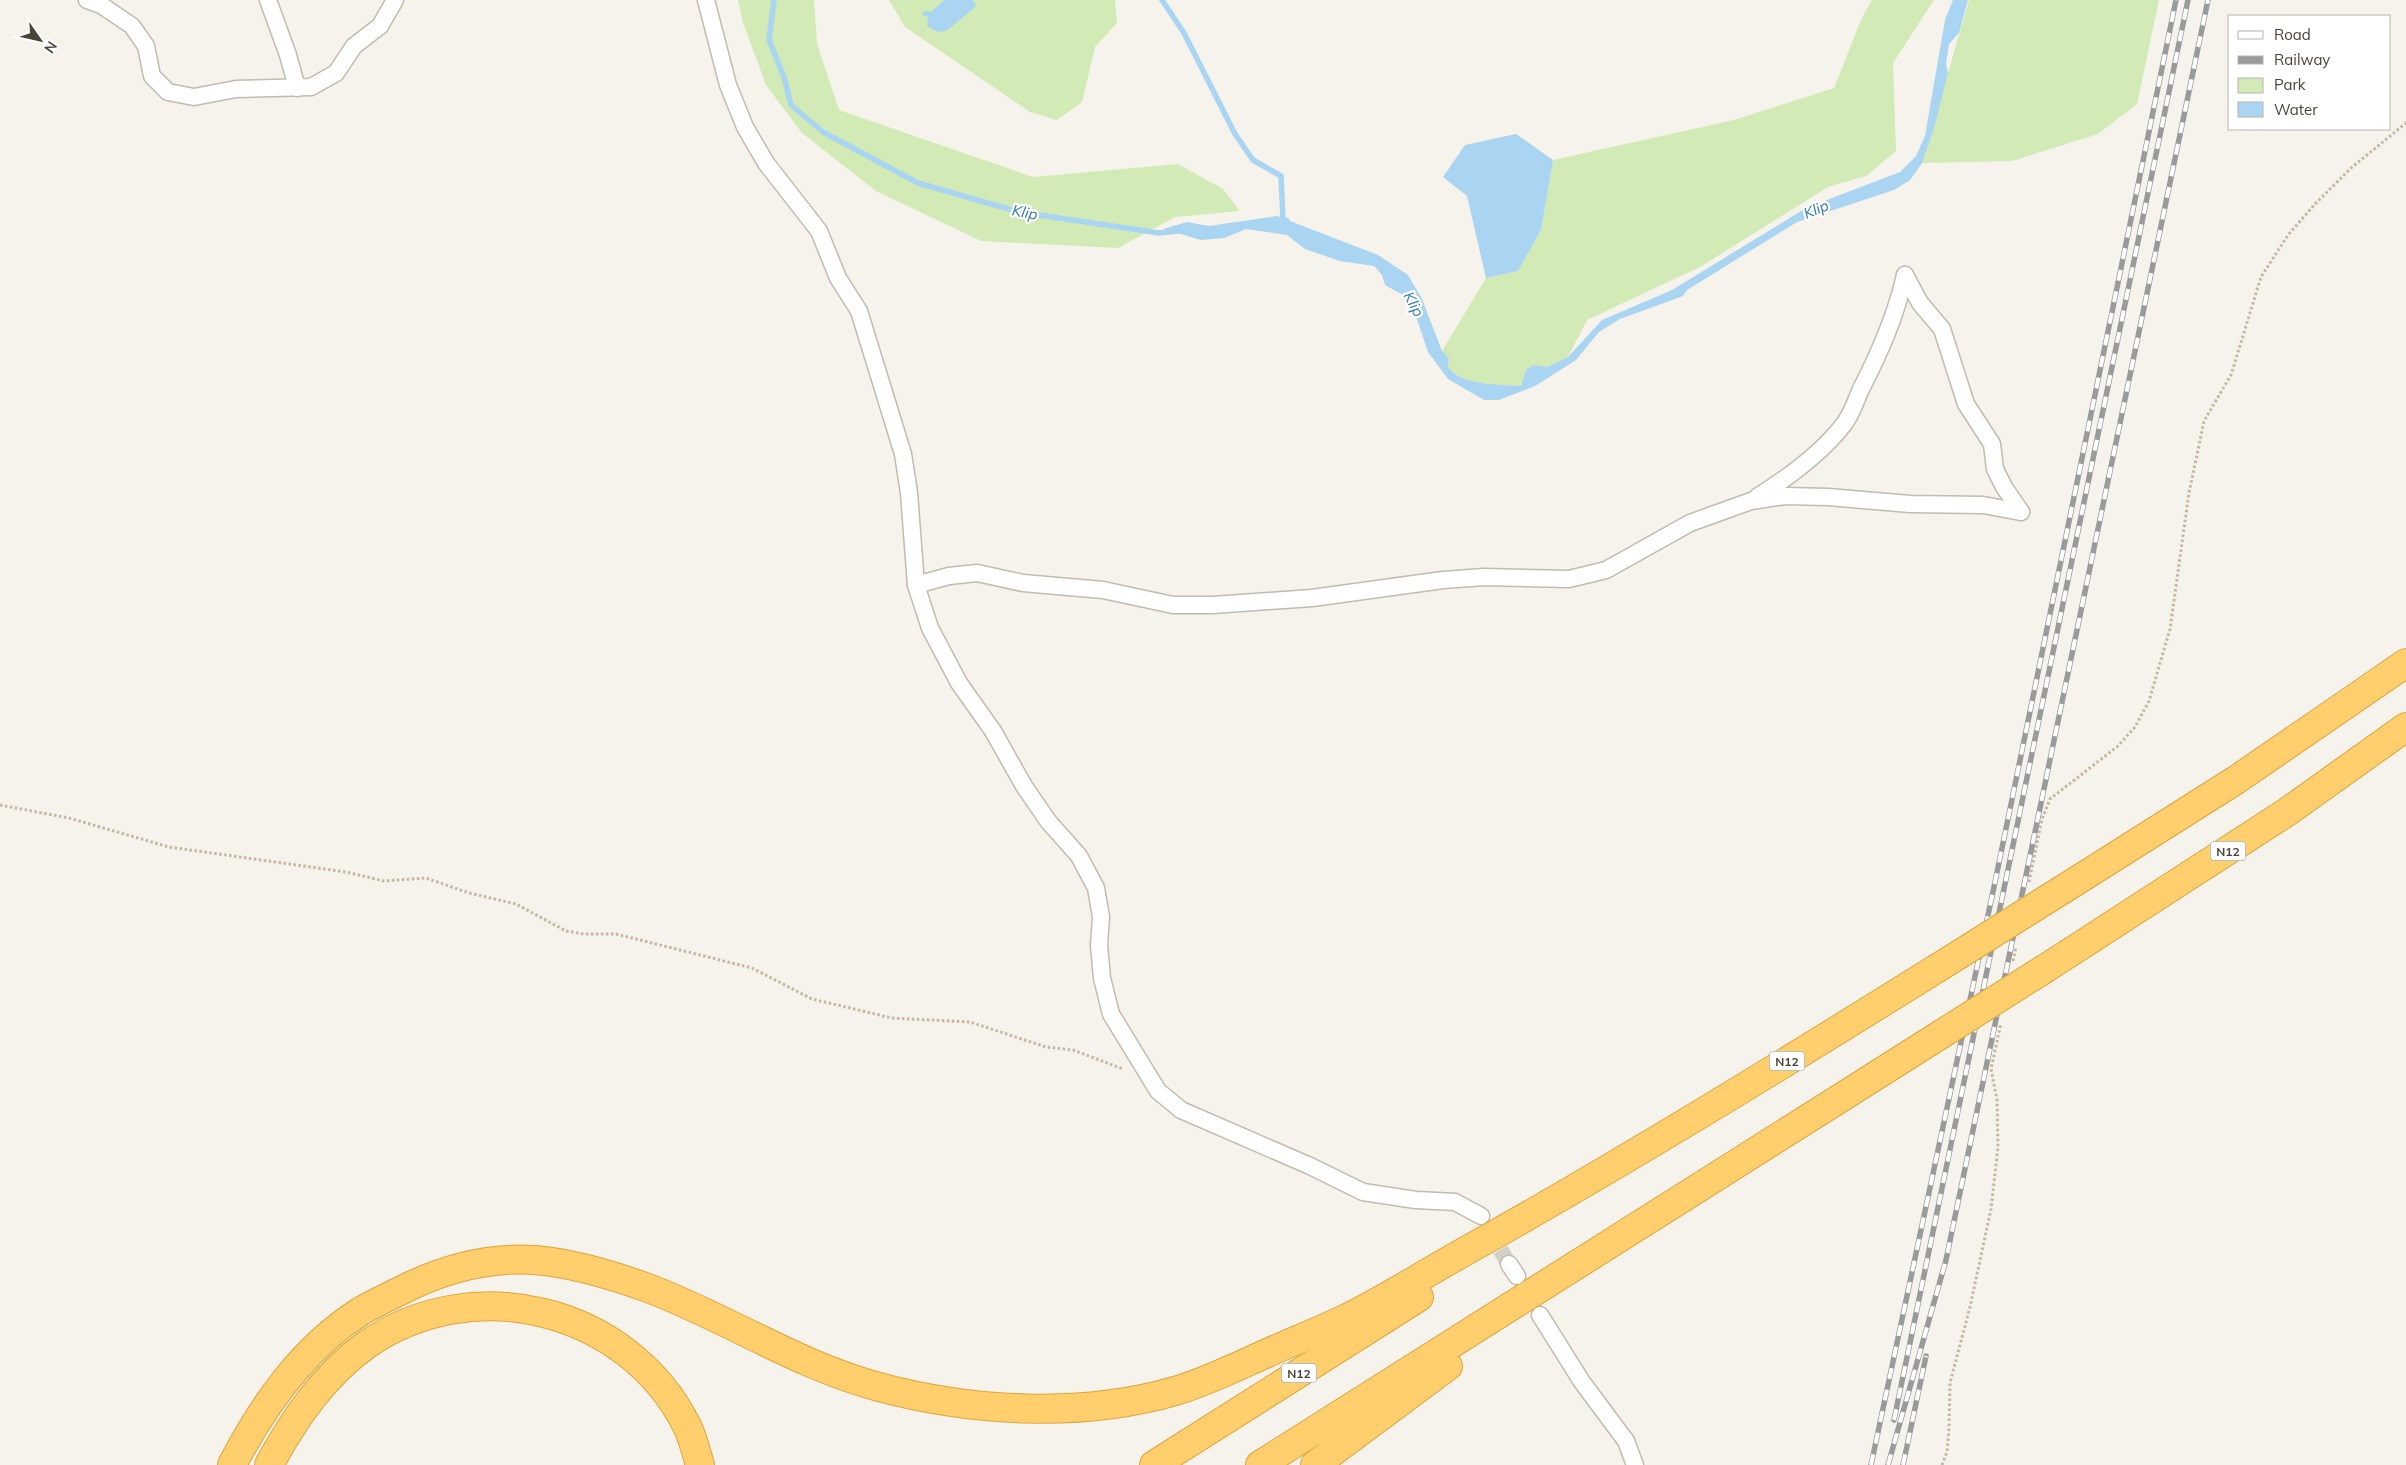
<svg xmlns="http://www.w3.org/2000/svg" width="2406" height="1465" viewBox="0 0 2406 1465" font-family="Mulish,sans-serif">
	<rect width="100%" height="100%" fill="#f6f3ec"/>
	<g fill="#d2eab5">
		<path d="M 738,0 L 814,0 L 817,44 L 839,110 L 1033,177 L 1178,164 L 1223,189 L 1240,211 L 1175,217 L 1118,248 L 981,241 L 876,191 L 802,133 L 766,85 L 743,23 Z"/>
		<path d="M 889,0 L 1115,0 L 1117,23 L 1095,47 L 1082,102 L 1057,120 L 1030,112 L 905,27 Z"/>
		<path d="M 1872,0 L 1934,0 L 1893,63 L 1896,151 L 1866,176 L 1828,187 L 1700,267 L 1587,320 L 1568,357 L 1547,367 L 1526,370 L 1521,386 C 1499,384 1462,386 1448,367 L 1449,358 L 1442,351 L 1486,278 L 1518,271 L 1541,230 L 1553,160 L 1734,120 L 1834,88 L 1861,20 Z"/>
		<path d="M 1969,0 L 2159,0 L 2137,104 L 2098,134 L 2012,161 L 1922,163 Z"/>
	</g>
	<g fill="#a9d4f2">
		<path d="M 944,0 L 972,0 L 976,4 L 974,8 L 946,31 L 938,32 L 927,26 L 928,17 L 922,15 L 924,11 L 931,12 Z"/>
		<path d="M 1953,0 L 1968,0 L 1959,33 L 1949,44 L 1946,64 L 1948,73 L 1935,125 L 1922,163 L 1910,180 L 1894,190 L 1797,222 L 1687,290 L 1683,296 L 1620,319 L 1599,332 L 1576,360 L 1535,386 L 1499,400 L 1484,400 L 1448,379 L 1428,352 L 1410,299 L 1385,285 L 1382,275 L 1374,266 L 1340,261 L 1305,249 L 1287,235 L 1246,229 L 1224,238 L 1201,240 L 1163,229 L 1187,222 L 1209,226 L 1277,216 L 1378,255 L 1408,275 L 1422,299 L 1442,351 L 1449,358 L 1448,367 C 1462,386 1499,384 1521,386 L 1526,370 L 1533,365 L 1547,367 L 1568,357 L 1602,320 L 1672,290 L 1806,208 L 1900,172 L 1916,156 L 1925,136 L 1945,20 Z"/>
		<path d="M 1516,134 L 1553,160 L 1541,230 L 1518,271 L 1486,278 L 1467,196 L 1443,177 L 1465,145 Z"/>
	</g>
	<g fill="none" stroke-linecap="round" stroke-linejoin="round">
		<g stroke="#a9d4f2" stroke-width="5.5">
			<path d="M 774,0 L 769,40 L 784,77 L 791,105 L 823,132 L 918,183 L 1019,212 L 1159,233 L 1178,231"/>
			<path d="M 1162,0 L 1184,33 L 1235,134 L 1253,160 L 1281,176 L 1283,219 L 1287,221"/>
		</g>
		<path stroke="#d4d0c8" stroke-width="16" stroke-dasharray="16 8" stroke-linecap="butt" d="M 1488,1229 L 1509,1264"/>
		<defs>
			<g id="street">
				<path d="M 87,0 L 101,5 L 132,26 L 146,46 L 152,76 L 168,92 L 194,97 L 236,89 L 311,87 L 336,73 L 354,46 L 380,26 L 395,0"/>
				<path d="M 268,0 L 288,55 L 297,88"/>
				<path d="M 706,0 L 728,85 L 745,127 L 766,163 L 819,231 L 838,278 L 859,311 L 903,454 L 909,493 L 916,585 L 930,628 L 959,683 L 993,731 L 1024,786 L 1048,821 L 1079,856 L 1096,888 L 1101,917 L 1099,945 L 1102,978 L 1111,1014 L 1158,1091 L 1181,1110 L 1310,1166 L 1363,1192 L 1416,1200 L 1455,1202 L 1481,1216"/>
				<path d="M 1905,275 L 1920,303 L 1942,329 L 1966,404 L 1992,444 L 1995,469 L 2004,487 L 2021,512"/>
				<path d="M 1757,497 C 1789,477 1821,454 1844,424 C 1852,414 1856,400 1861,389 C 1880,352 1896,316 1905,275"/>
				<path d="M 916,585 L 949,576 L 977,573 L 1023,583 L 1103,590 L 1173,605 L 1213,605 L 1312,598 L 1443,580 L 1484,577 L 1569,579 L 1606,570 L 1690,523 L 1751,501 L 1785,496 L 1828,497 L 1910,504 L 1983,505 L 2021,512"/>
				<path d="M 1509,1264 L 1517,1276"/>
				<path d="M 1540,1315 L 1582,1382 L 1626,1441 L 1635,1465"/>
			</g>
			<g id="highway">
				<path d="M 2062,890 L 2236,780 L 2406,663"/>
				<path d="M 2046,968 L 2287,812 L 2406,727"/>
				<path d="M 232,1465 C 263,1405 303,1348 361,1311 C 375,1303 390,1296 404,1289 C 444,1269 490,1257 535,1260 C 573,1263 612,1275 648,1288 C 725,1317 799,1366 879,1387 C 972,1412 1082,1418 1175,1391 C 1206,1382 1236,1367 1265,1354 C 1292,1342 1319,1331 1345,1319 C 1382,1301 1418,1278 1455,1257 C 1618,1166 1777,1068 1936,969"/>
				<path d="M 269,1465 C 294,1419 323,1376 366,1345 C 473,1270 628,1308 687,1426 C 693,1438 696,1452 700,1465"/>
				<path d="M 1154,1465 L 1419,1297"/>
				<path d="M 1260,1465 L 1940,1035"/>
				<path d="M 1315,1465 L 1448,1366"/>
			</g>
		</defs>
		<use href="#street" stroke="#c2bbae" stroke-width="19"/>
		<use href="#highway" stroke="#e0a43c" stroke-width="30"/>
		<g stroke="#c4b79f" stroke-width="3" stroke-dasharray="2.5 2.5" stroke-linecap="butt">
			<path d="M 0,805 L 69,818 L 169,847 L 346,872 L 384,881 L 426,878 L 469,893 L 516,904 L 566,931 L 584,934 L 616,934 L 752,968 L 812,999 L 892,1018 L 970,1022 L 1046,1047 L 1073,1050 L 1123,1069"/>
			<path d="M 2029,882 L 2042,819 L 2050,799 L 2118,746 L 2135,727 L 2149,701 L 2170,629 L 2189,493 L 2204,421 L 2231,375 L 2261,277 L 2288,235 L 2316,203 L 2351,168 L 2406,123"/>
			<path d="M 2013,961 L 2016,947"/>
			<path d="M 1942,1465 L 1947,1452 L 1949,1428 L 1950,1383 L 1970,1307 L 1991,1209 L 1998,1147 L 1997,1100 L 1991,1069 L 2001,1023"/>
		</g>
		<use href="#street" stroke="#fff" stroke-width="16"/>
		<use href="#highway" stroke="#ffcf6e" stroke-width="28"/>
		<defs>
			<g id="rail">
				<path d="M 1894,1420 L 2188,0"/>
				<path d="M 1871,1465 L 1994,887 L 2176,0"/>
				<path d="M 1888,1465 L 1946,1260 L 2208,0"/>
				<path d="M 1903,1465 L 1926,1356"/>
			</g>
		</defs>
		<use href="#rail" stroke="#9a9a9a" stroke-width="5.5"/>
		<use href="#rail" stroke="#fff" stroke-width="4" stroke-dasharray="11" stroke-linecap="butt"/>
		<defs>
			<g id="highway-bridge">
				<path d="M 1936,969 L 2062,890"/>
				<path d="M 1940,1035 L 2046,968"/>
			</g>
		</defs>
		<use href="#highway-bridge" stroke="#e0a43c" stroke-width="30" stroke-linecap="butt"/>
		<use href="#highway-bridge" stroke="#ffcf6e" stroke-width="28"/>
	</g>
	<g text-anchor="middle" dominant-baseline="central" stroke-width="4.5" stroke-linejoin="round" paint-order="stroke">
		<g fill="#fff" stroke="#817c74" stroke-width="1">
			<rect x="2210.5" y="841.5" width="35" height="19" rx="4"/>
			<rect x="1769.5" y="1051.5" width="35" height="19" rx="4"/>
			<rect x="1281.5" y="1363.5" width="35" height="19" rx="4"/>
		</g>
		<g font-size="12" font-weight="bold" fill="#4b4439">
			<text x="2228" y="851">N12</text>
			<text x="1787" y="1061">N12</text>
			<text x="1299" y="1373">N12</text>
		</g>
		<g font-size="15" font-style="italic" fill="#2e7ab2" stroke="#fff">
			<text transform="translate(1816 209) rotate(-22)">Klip</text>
			<text transform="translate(1025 212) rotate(11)">Klip</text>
			<text transform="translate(1414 304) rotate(62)">Klip</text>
		</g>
	</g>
	<rect x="2228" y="15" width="162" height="115" fill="#ffffff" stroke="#b7b4b0"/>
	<rect x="2238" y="31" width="25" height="8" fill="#ffffff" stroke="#b7b4b0"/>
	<text x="2274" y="40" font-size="15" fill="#4b4439">Road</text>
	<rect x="2238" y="56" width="25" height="8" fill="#9a9a9a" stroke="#b7b4b0"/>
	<text x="2274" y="65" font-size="15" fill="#4b4439">Railway</text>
	<rect x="2238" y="78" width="25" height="15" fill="#d2eab5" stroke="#b7b4b0"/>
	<text x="2274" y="90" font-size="15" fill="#4b4439">Park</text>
	<rect x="2238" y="102" width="25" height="15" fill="#a9d4f2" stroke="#b7b4b0"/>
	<text x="2274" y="115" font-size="15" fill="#4b4439">Water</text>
	<g transform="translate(40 40) rotate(124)" stroke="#ffffff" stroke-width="4" paint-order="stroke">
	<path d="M0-4L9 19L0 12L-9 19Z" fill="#4b4439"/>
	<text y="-8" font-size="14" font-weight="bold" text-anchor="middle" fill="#4b4439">N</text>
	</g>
</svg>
